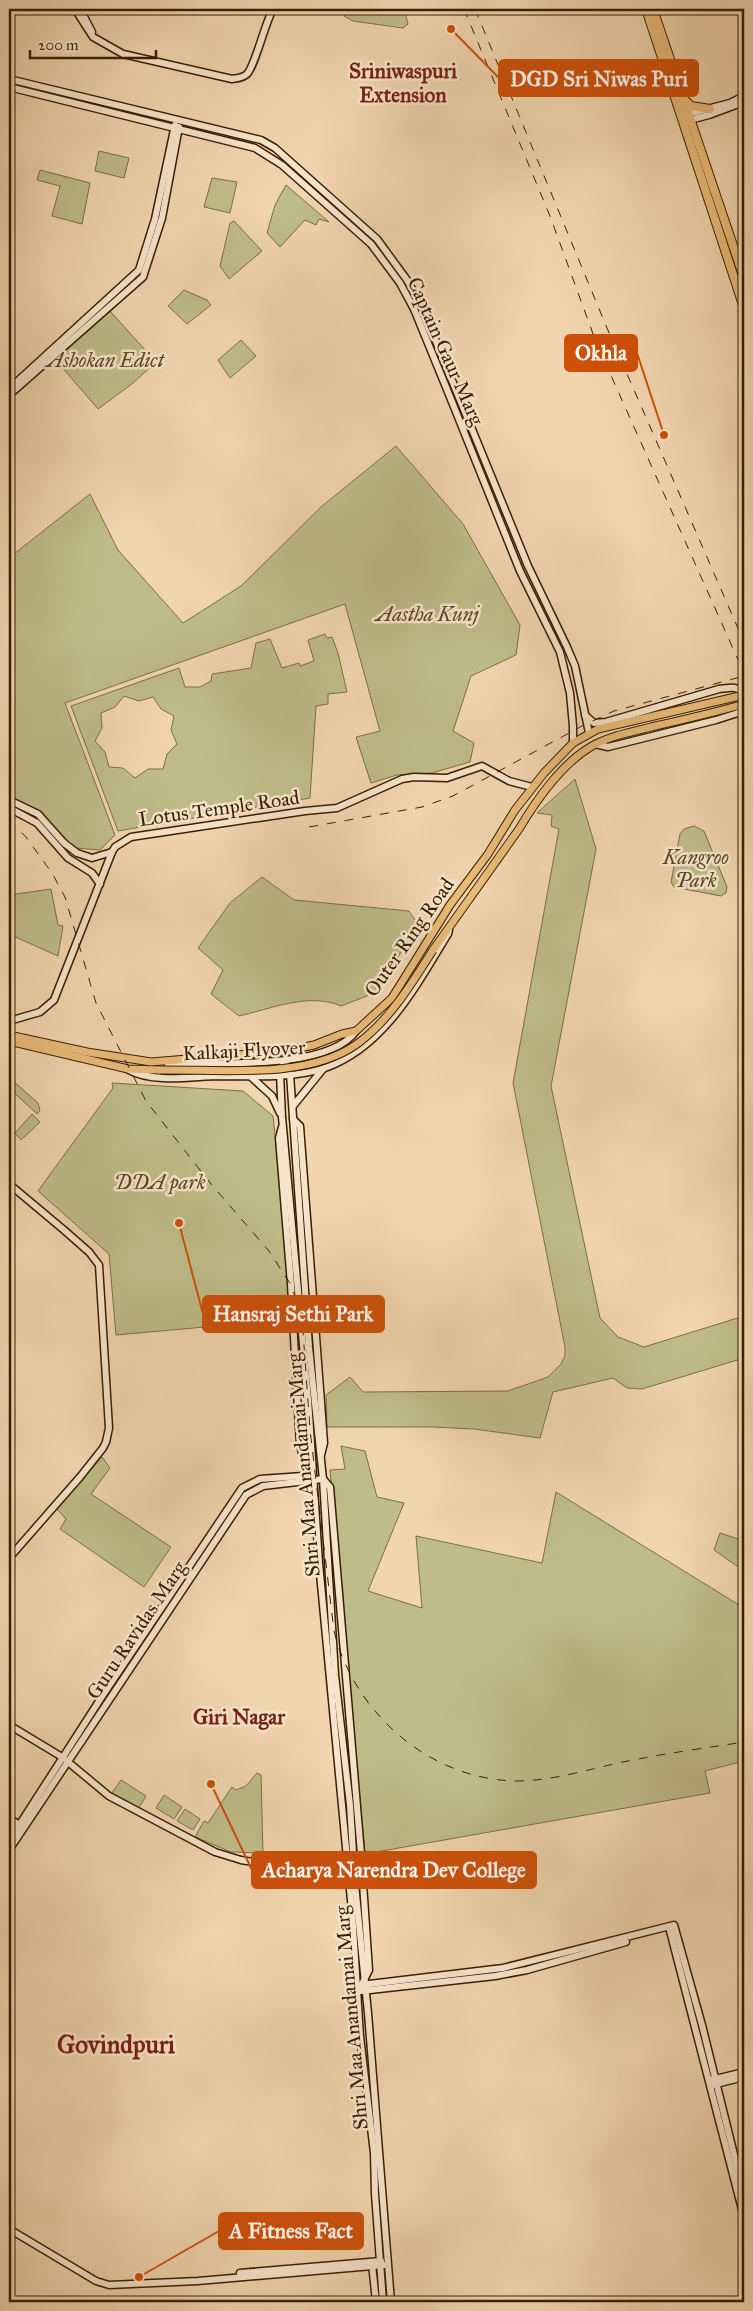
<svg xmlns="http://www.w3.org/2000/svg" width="753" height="2311" viewBox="0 0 753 2311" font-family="'IM FELL Great Primer',serif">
	<rect width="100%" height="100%" fill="#f1d5ae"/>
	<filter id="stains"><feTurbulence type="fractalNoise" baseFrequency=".004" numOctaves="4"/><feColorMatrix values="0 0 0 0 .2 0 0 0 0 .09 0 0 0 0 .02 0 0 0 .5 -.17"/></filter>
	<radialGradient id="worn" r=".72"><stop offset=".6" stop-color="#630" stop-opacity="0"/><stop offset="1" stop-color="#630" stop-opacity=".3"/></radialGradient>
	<g fill="#bebc88" stroke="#7c6d44" fill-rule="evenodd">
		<path d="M 349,9 L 404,9 L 408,24 L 403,28 L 353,21 L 344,16 Z"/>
		<path d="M 99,151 L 129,158 L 124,178 L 95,171 Z"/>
		<path d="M 40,170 L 90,183 L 82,224 L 52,216 L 60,186 L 37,180 Z"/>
		<path d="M 212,178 L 237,182 L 230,213 L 204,207 Z"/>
		<path d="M 286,185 L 329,222 L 319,219 L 316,225 L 305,220 L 280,247 L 267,233 L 275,205 Z"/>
		<path d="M 234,221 L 262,251 L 229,279 L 220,266 L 230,223 Z"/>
		<path d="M 184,290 L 207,300 L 211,305 L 187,324 L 168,306 Z"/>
		<path d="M 109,310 L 156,362 L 133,383 L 98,409 L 54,358 Z"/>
		<path d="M 241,340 L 256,356 L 230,378 L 218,360 Z"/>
		<path d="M 396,446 L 463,524 L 520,625 L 516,655 L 471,676 L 453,731 L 474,743 L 470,762 L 432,773 L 397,775 L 371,783 L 356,737 L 380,731 L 345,604 L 65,703 L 115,835 L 100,850 L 75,848 L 9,795 L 9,558 L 90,494 L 118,550 L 183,623 L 241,586 L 321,507 Z"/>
		<path d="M 325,634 L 327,638 L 332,637 L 338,653 L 347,692 L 328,694 L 328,704 L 316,706 L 310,798 L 118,831 L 71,706 L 179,668 L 185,687 L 200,687 L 211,681 L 212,674 L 251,668 L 256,643 L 270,639 L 282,668 L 299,663 L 300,666 L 314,661 L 308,640 ZM 124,696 L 139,701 L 153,697 L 161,709 L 174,716 L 171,730 L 177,744 L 167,754 L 163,769 L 148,769 L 135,778 L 123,768 L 109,767 L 105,752 L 95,741 L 102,728 L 101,713 L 115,707 Z"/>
		<path d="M 575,779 L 596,849 L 551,1086 L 600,1318 L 618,1337 L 644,1347 L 744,1316 L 744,1358 L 642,1389 L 627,1388 L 613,1378 L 553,1392 L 540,1438 L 474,1429 L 433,1427 L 327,1427 L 326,1395 L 350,1377 L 363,1392 L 508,1391 L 548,1377 L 561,1364 L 565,1356 L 565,1347 L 513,1083 L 559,829 L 551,826 L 552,815 L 537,813 Z"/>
		<path d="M 694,826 L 704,831 L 727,887 L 726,893 L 721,896 L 674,887 L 671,882 L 680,834 L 684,829 Z"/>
		<path d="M 262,877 L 294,900 L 409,911 L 418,924 L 377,992 L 341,1006 C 309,992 270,1009 239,1016 L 211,994 L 223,970 L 198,948 L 230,903 Z"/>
		<path d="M 51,889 L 58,925 L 63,926 L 58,956 L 11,935 L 9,895 Z"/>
		<path d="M 9,1079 L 11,1079 L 38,1103 L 40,1111 L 37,1114 L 9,1088 Z"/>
		<path d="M 112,1083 L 243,1091 L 273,1116 L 294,1319 L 116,1335 L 109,1254 L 38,1191 L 113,1088 Z"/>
		<path d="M 32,1114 L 40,1122 L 21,1140 L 15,1133 Z"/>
		<path d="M 341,1446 L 365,1451 L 377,1497 L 404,1503 L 368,1591 L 422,1608 L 416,1536 L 542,1563 L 556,1492 L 744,1608 L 744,1761 L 705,1771 L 710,1793 L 365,1854 L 330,1470 L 345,1469 Z"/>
		<path d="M 102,1457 L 110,1468 L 91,1494 L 171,1547 L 144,1587 L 60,1529 L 66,1519 L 57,1509 Z"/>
		<path d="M 720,1533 L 744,1541 L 744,1571 L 714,1550 Z"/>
		<path d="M 257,1773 L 261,1775 L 263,1853 L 231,1852 L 195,1837 L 204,1821 L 208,1823 L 232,1787 L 236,1790 L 246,1786 Z"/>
		<path d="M 121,1780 L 146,1796 L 138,1809 L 112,1793 Z"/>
		<path d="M 164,1795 L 182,1807 L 174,1819 L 156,1808 Z"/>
		<path d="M 185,1809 L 200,1819 L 193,1830 L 177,1821 Z"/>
	</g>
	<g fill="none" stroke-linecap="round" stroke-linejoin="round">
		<defs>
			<g id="secondary">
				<path d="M 75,9 L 93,37 L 123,54 L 232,79 C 238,78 243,78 247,74 C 255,66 265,23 273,9"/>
				<path d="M 80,9 L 92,32"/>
				<path d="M 9,79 L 261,140 L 275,148 L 377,239 L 407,280 L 422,307 L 528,566 L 567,647 L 575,666 L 589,733"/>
				<path d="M 9,87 L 255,148 L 282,165 L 371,244 L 400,283 L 414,309 L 448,392 L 520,571 L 560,652 L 570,693 L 573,726 L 573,743"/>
				<path d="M 684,115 L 730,103 L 744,96"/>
				<path d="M 686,121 L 709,115 L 744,102"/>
				<path d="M 9,389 L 139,270 L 155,219 L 175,125"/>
				<path d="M 9,395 L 143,277 L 162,218 L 179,127"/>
				<path d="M 585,715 L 594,723 L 606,722 L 719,689 C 729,688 737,685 744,694"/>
				<path d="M 595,744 L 608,747 L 716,720 L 738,713 L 744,708"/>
				<path d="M 9,800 L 38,814 L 64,843 L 77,853 L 92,858 L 112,852"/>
				<path d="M 9,808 L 37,823 L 68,858 L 92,873 L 100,884"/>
				<path d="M 9,1021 L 40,1012 L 54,1000 L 112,852 L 115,847 L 131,837 L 305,811 L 337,808 L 402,779 L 414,777 L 447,778 L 482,766 L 509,781 L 532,787"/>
				<path d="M 285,1061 L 290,1074 L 309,1347 L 323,1479 L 335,1675 L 350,1805 L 355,1884 L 368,2013 L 391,2302"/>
				<path d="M 168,1064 C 214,1062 328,1071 356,1031"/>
				<path d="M 283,1064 L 280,1074 L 282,1117 L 308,1399 L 319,1563 L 352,1911 L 360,2036 L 374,2153 L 375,2194 L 383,2302"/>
				<path d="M 129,1070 C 153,1083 189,1077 216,1076 C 250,1076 292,1079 325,1068 C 385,1047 417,984 448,934 L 449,930"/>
				<path d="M 250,1076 L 272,1096 L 280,1113"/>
				<path d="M 293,1106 L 323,1069"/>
				<path d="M 293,1119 L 300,1126 L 320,1389 L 324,1443 L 321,1455"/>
				<path d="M 282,1127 L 279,1138 L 291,1284 L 300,1445 L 302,1453 L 311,1463"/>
				<path d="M 9,1184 L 64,1230 L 89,1252 L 99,1265 L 109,1428 L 106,1442 L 103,1448 L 80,1477 L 9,1558"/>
				<path d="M 323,1479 L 330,1487 L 361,1854 L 369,1970 L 363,1982"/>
				<path d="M 9,1725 L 62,1757 L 109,1796 L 215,1852 L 241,1860 L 259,1863 L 350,1855"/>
				<path d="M 9,1818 L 22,1827"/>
				<path d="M 9,1841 L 103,1695 L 242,1488 L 260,1479 L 303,1476 L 310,1464"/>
				<path d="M 9,1850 L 246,1495 L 263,1486 L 323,1479"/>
				<path d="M 669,1927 L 744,2217"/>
				<path d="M 361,1985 L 503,1968 L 674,1925 L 702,2025 L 744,2195"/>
				<path d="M 361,1991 L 495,1976 L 527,1970 L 626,1942"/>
				<path d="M 711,2080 L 744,2072"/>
				<path d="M 712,2085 L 744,2077"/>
				<path d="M 9,2229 L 96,2281 L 109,2285 L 198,2281 L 384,2265"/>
				<path d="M 372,2264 L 376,2302"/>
				<path d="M 240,2273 L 381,2261"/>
			</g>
			<g id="primary">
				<path d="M 433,950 L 519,829 C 537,799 561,764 592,746 C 610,736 631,732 651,727 C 682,720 713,713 744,704"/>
				<path d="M 9,1035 L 87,1052 L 151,1062 L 285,1051 L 314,1045 L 342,1034 L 356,1031 L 392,998 L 450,905 L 488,854 L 515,810 L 544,773 L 573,743 L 598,729 L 744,695"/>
				<path d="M 9,1041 L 128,1069 L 160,1070"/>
			</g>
			<g id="highway">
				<path d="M 646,9 L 744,308"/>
				<path d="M 653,9 L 744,278"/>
				<path d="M 686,101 L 691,106 L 710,109"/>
			</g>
		</defs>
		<use href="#secondary" stroke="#391e01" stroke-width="9"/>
		<use href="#primary" stroke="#391e01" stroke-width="9"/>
		<use href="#highway" stroke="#391e01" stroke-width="10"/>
		<use href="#secondary" stroke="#f6e4ca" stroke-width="6"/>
		<use href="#primary" stroke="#e8ba77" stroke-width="7"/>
		<use href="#highway" stroke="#e8ba77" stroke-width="8"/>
		<g stroke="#391e01" stroke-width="1" stroke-dasharray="9 9" stroke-linecap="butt">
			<path d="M 464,9 L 550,216 L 596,342 L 744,673"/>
			<path d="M 475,9 L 607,328 L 744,642"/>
			<path d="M 9,820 L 26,837 L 52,873 L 65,897 L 96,1003 L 146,1101 L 211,1184 L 269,1251 L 291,1285 L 302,1317 L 310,1430 L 334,1631 C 354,1713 430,1780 517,1781 C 554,1781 592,1768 628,1761 C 667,1753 706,1748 744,1742"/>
			<path d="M 309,827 L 422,807 L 453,796 L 582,726 L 614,711 L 744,676"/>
		</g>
		<defs>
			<path id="primary-bridge" d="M 160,1070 C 220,1069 307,1080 357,1044 C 390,1020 412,983 433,950"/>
		</defs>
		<use href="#primary-bridge" stroke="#391e01" stroke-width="9" stroke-linecap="butt"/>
		<use href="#primary-bridge" stroke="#e8ba77" stroke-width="7"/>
	</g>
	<g text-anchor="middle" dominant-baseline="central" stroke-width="5" stroke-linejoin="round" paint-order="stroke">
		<g font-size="20" fill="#391e01" stroke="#f6e4ca">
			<text transform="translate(446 351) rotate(66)">Captain Gaur Marg</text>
			<text transform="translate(219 808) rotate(-8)">Lotus Temple Road</text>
			<text transform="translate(409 937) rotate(-55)">Outer Ring Road</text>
			<text transform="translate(244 1050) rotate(-3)">Kalkaji Flyover</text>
			<text transform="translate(303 1465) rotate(-95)">Shri Maa Anandamai Marg</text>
			<text transform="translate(136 1630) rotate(-56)">Guru Ravidas Marg</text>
			<text transform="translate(351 2018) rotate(-95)">Shri Maa Anandamai Marg</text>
		</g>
		<g font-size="20" font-style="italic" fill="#5a4623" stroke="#f6e4ca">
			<text x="105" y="360">Ashokan Edict</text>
			<text x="427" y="614">Aastha Kunj</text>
			<text x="696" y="857">Kangroo<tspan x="696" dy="23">Park</tspan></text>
			<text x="160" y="1182">DDA park</text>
		</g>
		<g font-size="21" font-weight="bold" fill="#7a1f14" stroke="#f6e4ca">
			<text x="403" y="71">Sriniwaspuri<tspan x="403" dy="24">Extension</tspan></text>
			<text x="239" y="1717">Giri Nagar</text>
		</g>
		<g font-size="25" font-weight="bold" fill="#7a1f14" stroke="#f6e4ca">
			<text x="116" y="2044">Govindpuri</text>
		</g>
	</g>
	<path fill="none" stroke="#ce500a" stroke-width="2" d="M451 29L499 78M664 435L637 353M179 1223L203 1314M211 1784L252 1870M139 2277L219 2231"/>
	<g fill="#ce500a" stroke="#f6e4ca" stroke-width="2">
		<circle cx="451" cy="29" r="5"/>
		<circle cx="664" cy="435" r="5"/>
		<circle cx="179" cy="1223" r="5"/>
		<circle cx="211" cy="1784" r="5"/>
		<circle cx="139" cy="2277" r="5"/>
	</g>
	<g fill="#ce500a" stroke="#ce500a" stroke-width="2">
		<rect x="499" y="60" width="199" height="36" rx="5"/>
		<rect x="565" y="335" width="72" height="36" rx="5"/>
		<rect x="203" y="1296" width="181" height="36" rx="5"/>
		<rect x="252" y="1852" width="284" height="36" rx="5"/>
		<rect x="219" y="2213" width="144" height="36" rx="5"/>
	</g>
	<g font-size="21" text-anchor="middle" font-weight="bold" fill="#fff">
		<text x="599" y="86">DGD Sri Niwas Puri</text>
		<text x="601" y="360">Okhla</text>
		<text x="293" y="1321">Hansraj Sethi Park</text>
		<text x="394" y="1877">Acharya Narendra Dev College</text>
		<text x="291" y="2238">A Fitness Fact</text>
	</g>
	<rect width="753" height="2311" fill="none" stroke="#f1d5ae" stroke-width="30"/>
	<rect x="10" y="10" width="733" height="2291" fill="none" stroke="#391e01" stroke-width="2.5"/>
	<rect x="15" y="15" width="723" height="2281" fill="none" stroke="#391e01"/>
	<path d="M30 50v8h126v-8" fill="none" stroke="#391e01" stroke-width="2.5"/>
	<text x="38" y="50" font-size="15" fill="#391e01" stroke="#f6e4ca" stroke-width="4" paint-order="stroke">200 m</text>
	<rect width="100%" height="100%" filter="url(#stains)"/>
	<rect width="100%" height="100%" fill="url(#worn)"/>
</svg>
